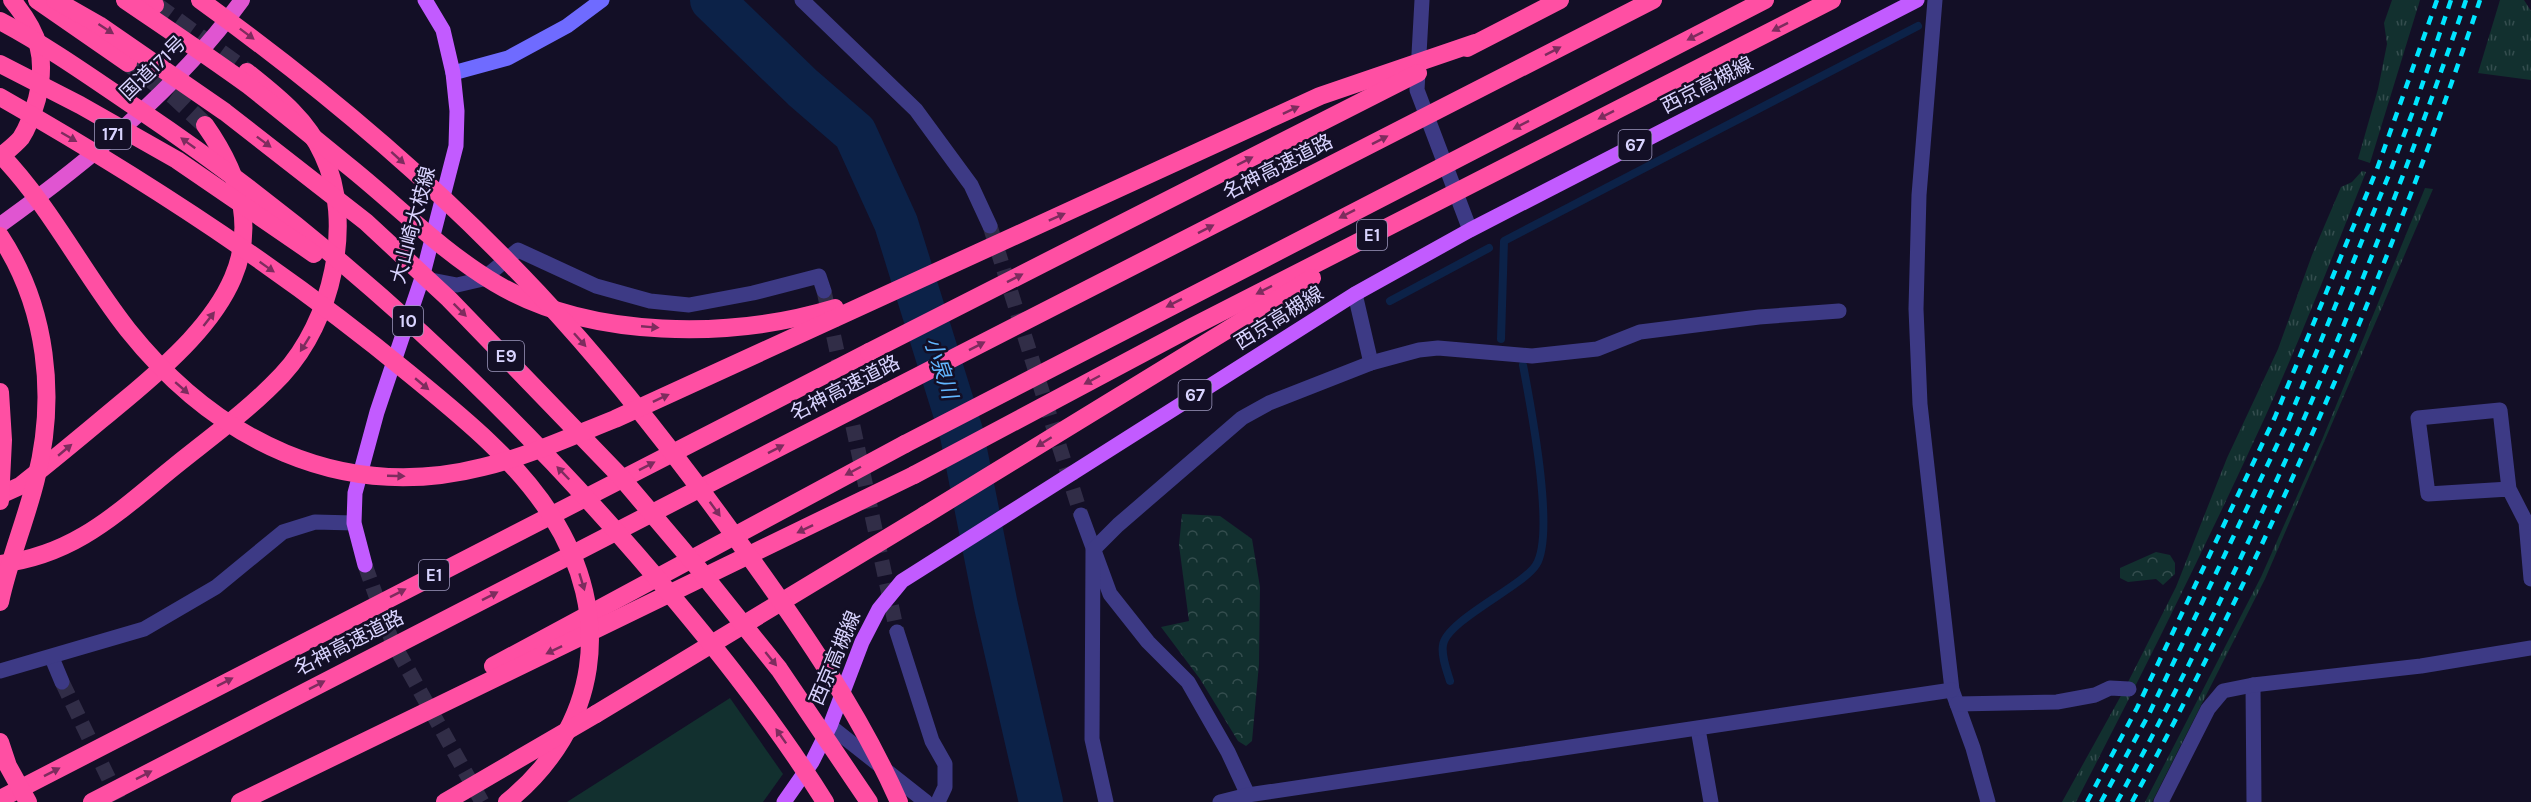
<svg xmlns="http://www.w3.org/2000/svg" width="2531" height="802" viewBox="0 0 2531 802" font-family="Karla,'Noto Sans JP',sans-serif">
	<defs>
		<pattern id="grass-tufts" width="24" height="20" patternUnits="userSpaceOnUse" patternTransform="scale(1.5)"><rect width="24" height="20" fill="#12302f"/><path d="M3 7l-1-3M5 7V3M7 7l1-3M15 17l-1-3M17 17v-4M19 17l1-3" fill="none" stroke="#344d4e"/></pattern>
		<pattern id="forest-crowns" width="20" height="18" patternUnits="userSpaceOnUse" patternTransform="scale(1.5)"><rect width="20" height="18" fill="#12302f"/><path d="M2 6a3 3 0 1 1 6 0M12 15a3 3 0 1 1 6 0" fill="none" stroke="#344d4e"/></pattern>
	</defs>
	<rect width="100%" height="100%" fill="#130f26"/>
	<g fill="url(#grass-tufts)">
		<path d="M 2392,0 L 2420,0 L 2370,163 L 2358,159 L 2378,89 L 2387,44 L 2384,23 Z"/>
		<path d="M 2500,0 L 2524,0 L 2531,11 L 2531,80 L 2478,73 Z"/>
		<path d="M 2362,171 L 2366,172 C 2334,253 2302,335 2266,415 C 2206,546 2142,675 2076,802 L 2062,802 L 2123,692 L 2176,587 L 2227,458 L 2278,349 L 2312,255 L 2341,187 L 2352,182 Z"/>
		<path d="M 2425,188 L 2433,189 L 2265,579 L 2152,802 L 2145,802 L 2261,577 L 2322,440 Z"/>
	</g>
	<g fill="url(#forest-crowns)">
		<path d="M 1182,514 L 1220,516 L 1252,539 L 1260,587 L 1259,664 L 1252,741 L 1246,746 L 1238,741 L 1200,679 L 1161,627 L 1189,621 L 1179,545 Z"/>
		<path d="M 2156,552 L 2170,555 L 2175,563 L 2175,574 L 2163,585 L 2156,579 L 2128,582 L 2120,578 L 2120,568 Z"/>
	</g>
	<path fill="#12302f" d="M 730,698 L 783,774 L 763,802 L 567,802 Z"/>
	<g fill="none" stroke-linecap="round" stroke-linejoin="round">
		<g stroke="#0c2248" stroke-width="8">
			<path d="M 1390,301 L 1489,248"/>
			<path d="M 1501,339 L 1504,241 L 1918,26"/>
			<path d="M 1450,681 C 1447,671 1441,656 1443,645 C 1446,621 1523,586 1536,565 C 1556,534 1530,403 1523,365"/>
		</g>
		<path stroke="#0c2248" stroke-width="44" d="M 712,0 L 803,88 L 855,133 L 896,223 L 962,435 L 996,606 L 1041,802"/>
		<g stroke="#312d47" stroke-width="15" stroke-dasharray="15 8" stroke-linecap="butt">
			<path d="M 990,226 L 1081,515"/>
			<path d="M 824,291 L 897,632"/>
			<path d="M 62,682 L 120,802"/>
		</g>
		<path stroke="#312d47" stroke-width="15" stroke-dasharray="15 8" stroke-linecap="butt" d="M 365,565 L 392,641 L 482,802"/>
		<g stroke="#312d47" stroke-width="18" stroke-dasharray="18 9" stroke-linecap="butt">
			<path d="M 155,5 L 247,72"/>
			<path d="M 128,63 L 174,96 L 205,125"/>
		</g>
		<g stroke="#3d3a85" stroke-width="15">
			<path d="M 802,0 L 916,110 L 971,185 L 990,226"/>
			<path d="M 1422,0 L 1417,90 L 1470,230"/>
			<path d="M 1935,0 L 1919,195 L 1916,309 L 1920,404 L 1952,690 L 1973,748 L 1988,802"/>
			<path d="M 426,279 L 457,285 L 483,279 L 518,250 L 596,286 L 650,301 L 689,305 L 753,293 L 819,276 L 824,291"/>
			<path d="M 1355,294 L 1371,363"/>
			<path d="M 2509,489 L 2428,494 L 2418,418 L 2500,410 L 2509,489 L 2526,522 L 2531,579"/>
			<path d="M 1081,515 L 1110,594 L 1148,642 L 1188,682 L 1228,752 L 1248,795"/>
			<path d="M 897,632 L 932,741 L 945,764 L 945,787 L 938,802"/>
			<path d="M 52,658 L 62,682"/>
			<path d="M 2253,685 L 2254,802"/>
			<path d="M 1957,704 L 2057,702 L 2095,695 L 2110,688 L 2129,689"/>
			<path d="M 830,726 L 926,802"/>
			<path d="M 1698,729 L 1711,802"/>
			<path d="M 1106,802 L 1092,739 L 1093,550 L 1118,525 L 1242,418 L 1269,403 L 1371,363 L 1419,350 L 1438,348 L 1532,356 L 1597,349 L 1640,332 L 1759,317 L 1839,311"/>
			<path d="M 1220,802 L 1248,795 L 1952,690"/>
			<path d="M 2161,802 L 2208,709 L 2223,691 L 2253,685 L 2421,666 L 2531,648"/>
		</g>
		<path stroke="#3d3a85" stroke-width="15" d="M 0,671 L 144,629 L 216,587 L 283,532 L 315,522 L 354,523"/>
		<path stroke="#6f6bff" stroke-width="15" d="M 453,73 L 508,58 L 567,26 L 602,0"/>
		<g stroke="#c25bff" stroke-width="15">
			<path d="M 365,565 L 354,523 L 355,493 L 377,412 L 422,278 L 456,146 L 457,111 L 453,73 L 443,30 L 425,0"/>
			<path d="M 784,802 L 812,762 L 830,726 L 862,642 L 879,609 L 902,581 L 1355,294 L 1470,230 L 1917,0"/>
		</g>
		<path stroke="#e055d1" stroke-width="16" d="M 0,225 C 88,162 178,88 242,0"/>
		<g stroke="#ff4fa3" stroke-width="18">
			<path d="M 37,0 L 128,63"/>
			<path d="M 148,0 L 155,5"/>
			<path d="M 0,157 C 7,151 15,145 21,138 C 29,126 33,113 37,99 C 47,57 39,33 12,0"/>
			<path d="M 0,495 L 20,486 C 56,458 90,429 125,400 C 221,320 290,246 205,125"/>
			<path d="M 0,564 C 76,555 118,512 175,466 C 211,437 250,409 282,375 C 332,322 355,222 323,155 C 307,119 277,96 247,72"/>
			<path d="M 493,666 L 905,444"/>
			<path d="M 596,714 L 925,515"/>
			<path d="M 0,799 L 869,352"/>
			<path d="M 92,802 L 887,392"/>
			<path d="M 240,802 L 914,475"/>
		</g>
		<g stroke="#00e5ff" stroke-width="4.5" stroke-dasharray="9 8" stroke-linecap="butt">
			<path d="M 2087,802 L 2137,708 L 2275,417 L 2377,169 L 2437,0"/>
			<path d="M 2101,802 L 2149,714 L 2287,424 L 2390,172 L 2416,103 L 2451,0"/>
			<path d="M 2117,802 C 2256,546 2372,276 2466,0"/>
			<path d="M 2132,802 C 2270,546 2388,276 2480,0"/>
		</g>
		<g stroke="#ff4fa3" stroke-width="18">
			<path d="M 55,0 L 99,25 L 225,112 L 366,222 L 449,299 L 620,476 L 698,568 L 779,669 L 869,802"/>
			<path d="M 125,0 C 166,28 208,56 248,85 C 281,111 314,138 347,165 C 396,204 441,251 495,283 C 590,340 732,339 835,308"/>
			<path d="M 200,0 C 321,87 436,184 538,293 C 612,372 678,457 741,545 C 799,625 859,711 899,802"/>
			<path d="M 0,21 C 49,47 95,80 141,111 C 325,235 491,387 637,555 C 705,634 770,714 825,802"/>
			<path d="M 1467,48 L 1560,0"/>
			<path d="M 0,64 L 80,105 L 177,160 L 314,254"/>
			<path d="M 0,97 C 144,179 283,269 411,375 C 461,416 516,460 551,515 C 615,615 600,727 507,802"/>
			<path d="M 0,154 C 51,207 83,273 128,330 C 216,440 341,503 483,467 C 529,456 572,436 615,419 L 1320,96 L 1475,43"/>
			<path d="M 0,236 C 47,307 57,397 36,479 C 26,520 9,560 0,602"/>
			<path d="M 869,352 L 1418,73"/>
			<path d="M 0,392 L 3,440 L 0,501"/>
			<path d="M 887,392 L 1653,0"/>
			<path d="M 905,444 L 1765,0"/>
			<path d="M 914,475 L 1192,327 L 1832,0"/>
			<path d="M 925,515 L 1312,278"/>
			<path d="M 0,742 L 8,766 L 28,802"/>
			<path d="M 445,802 L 596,714"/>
		</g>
	</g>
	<defs><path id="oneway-solid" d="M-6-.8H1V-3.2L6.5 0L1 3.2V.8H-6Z" transform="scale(1.5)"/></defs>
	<g fill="#7d2c5e">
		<use href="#oneway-solid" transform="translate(1780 27) rotate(153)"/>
		<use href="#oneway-solid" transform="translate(106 29) rotate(33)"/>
		<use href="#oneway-solid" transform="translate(247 34) rotate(37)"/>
		<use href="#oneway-solid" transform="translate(1695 36) rotate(153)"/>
		<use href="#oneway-solid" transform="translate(1553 51) rotate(-27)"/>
		<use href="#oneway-solid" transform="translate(1291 110) rotate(-25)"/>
		<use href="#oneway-solid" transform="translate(1606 115) rotate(153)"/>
		<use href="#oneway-solid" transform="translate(1521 125) rotate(153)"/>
		<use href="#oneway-solid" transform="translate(69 137) rotate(30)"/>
		<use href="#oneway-solid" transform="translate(1380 140) rotate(-27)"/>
		<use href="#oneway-solid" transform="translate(264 142) rotate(37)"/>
		<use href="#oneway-solid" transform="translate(188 143) rotate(-144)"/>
		<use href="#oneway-solid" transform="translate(398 158) rotate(42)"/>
		<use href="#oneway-solid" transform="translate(1245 161) rotate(-27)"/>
		<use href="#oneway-solid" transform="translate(1347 214) rotate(153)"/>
		<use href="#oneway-solid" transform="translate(1057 217) rotate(-24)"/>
		<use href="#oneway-solid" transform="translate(1206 229) rotate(-27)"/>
		<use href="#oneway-solid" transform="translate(267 267) rotate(35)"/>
		<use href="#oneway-solid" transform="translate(1015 278) rotate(-27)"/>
		<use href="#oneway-solid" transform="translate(1264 290) rotate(153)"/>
		<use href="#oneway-solid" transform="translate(1174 303) rotate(153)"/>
		<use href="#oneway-solid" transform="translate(460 310) rotate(45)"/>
		<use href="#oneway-solid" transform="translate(209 319) rotate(-52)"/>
		<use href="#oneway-solid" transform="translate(650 327) rotate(5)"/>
		<use href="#oneway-solid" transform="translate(580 340) rotate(48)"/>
		<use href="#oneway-solid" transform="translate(305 344) rotate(122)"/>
		<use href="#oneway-solid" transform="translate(977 346) rotate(-27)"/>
		<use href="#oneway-solid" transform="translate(1092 380) rotate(152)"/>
		<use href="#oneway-solid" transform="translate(422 384) rotate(40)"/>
		<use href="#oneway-solid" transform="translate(182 388) rotate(41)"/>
		<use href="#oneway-solid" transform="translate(661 398) rotate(-25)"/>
		<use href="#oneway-solid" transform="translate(1044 442) rotate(148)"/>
		<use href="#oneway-solid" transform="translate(776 449) rotate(-27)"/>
		<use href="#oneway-solid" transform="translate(65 450) rotate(-40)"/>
		<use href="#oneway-solid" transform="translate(647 466) rotate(-27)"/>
		<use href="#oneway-solid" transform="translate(853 471) rotate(152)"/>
		<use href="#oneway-solid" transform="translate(563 473) rotate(-134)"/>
		<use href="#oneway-solid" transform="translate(396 476) rotate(2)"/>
		<use href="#oneway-solid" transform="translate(715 509) rotate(54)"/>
		<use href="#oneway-solid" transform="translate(805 529) rotate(154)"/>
		<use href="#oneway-solid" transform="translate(582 582) rotate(73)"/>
		<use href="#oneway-solid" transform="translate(398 593) rotate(-27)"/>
		<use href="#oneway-solid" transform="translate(490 596) rotate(-27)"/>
		<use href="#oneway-solid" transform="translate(554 650) rotate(154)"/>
		<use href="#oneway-solid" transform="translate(771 659) rotate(51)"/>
		<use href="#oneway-solid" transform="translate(225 682) rotate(-27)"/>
		<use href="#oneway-solid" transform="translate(317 685) rotate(-27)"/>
		<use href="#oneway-solid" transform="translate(781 736) rotate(-125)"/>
		<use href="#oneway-solid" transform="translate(52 772) rotate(-27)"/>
		<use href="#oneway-solid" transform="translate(144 775) rotate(-27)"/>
	</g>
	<g text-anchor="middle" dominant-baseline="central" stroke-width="5" stroke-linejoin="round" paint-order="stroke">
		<g fill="#130f26" stroke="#9e99be" stroke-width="1.5">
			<rect x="95" y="119" width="36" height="30" rx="4.5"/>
			<rect x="1618.5" y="130" width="33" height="30" rx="4.5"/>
			<rect x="1357" y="220" width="30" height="30" rx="4.5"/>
			<rect x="393" y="306" width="30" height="30" rx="4.5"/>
			<rect x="488" y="341" width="36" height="30" rx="4.5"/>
			<rect x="1178.5" y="380" width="33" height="30" rx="4.5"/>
			<rect x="419" y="560" width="30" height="30" rx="4.5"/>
		</g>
		<g font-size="18" font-weight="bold" fill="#d9d4ff">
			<text x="113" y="134">171</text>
			<text x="1635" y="145">67</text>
			<text x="1372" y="235">E1</text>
			<text x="408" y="321">10</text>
			<text x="506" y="356">E9</text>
			<text x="1195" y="395">67</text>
			<text x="434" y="575">E1</text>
		</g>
		<g font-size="20" fill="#d9d4ff" stroke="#130f26">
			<text transform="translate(153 68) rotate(-44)">国道171号</text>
			<text transform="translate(1707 85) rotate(-27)">西京高槻線</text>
			<text transform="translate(1278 167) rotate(-27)">名神高速道路</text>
			<text transform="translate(413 225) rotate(-75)">大山崎大枝線</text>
			<text transform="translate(1279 318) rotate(-32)">西京高槻線</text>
			<text transform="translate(845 388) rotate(-27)">名神高速道路</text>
			<text transform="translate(349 643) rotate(-27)">名神高速道路</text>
			<text transform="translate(835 658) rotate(-67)">西京高槻線</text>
		</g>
		<g font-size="21" font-style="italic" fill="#62b6ff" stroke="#130f26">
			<text transform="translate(941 368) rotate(72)">小泉川</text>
		</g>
	</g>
</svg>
